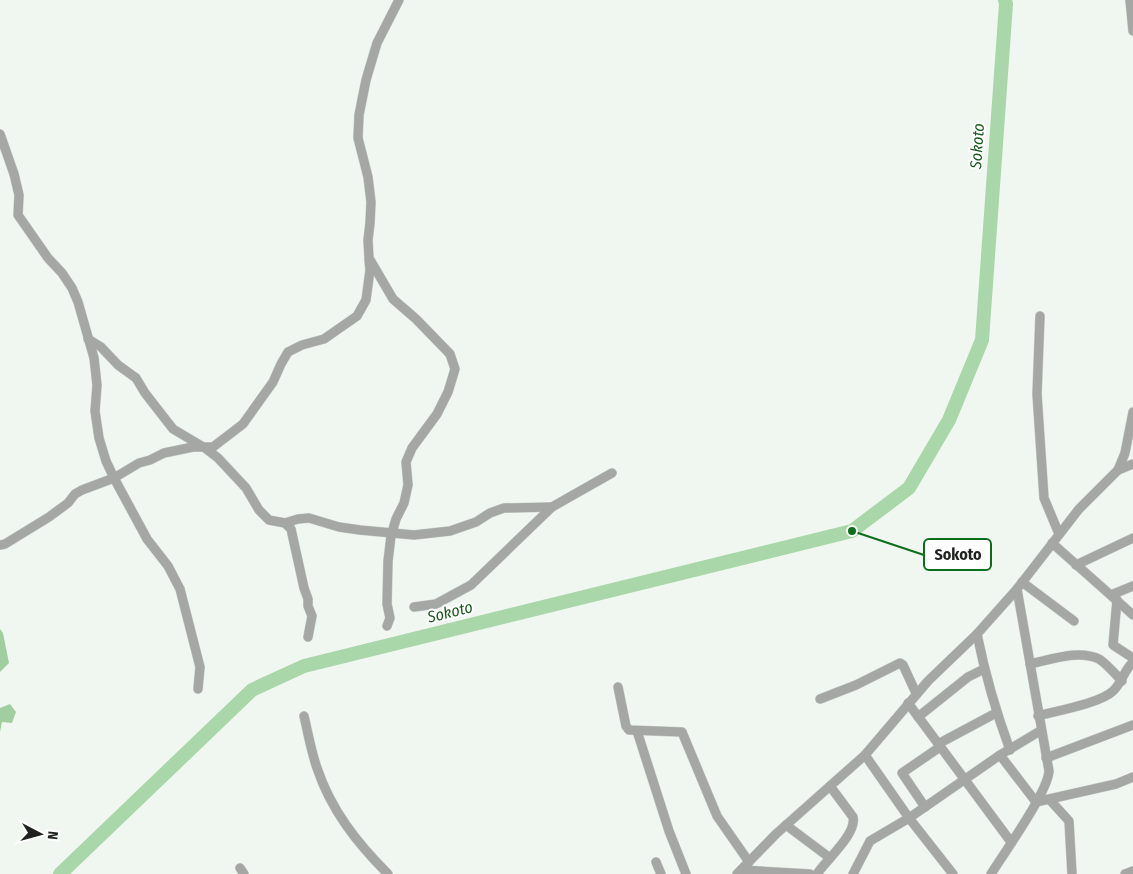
<svg xmlns="http://www.w3.org/2000/svg" width="1133" height="874" viewBox="0 0 1133 874" font-family="'Fira Sans Condensed',sans-serif">
	<rect width="100%" height="100%" fill="#f0f7f0"/>
	<g fill="#a1cea0">
		<path d="M 0,629 L 3,633 L 9,663 L 0,672 Z"/>
		<path d="M 10,704 L 16,712 L 12,723 L 2,722 L 0,732 L 0,708 Z"/>
	</g>
	<g fill="none" stroke-linecap="round" stroke-linejoin="round">
		<path stroke="#aad7a9" stroke-width="14" d="M 60,874 L 252,690 L 304,666 L 852,531 L 909,488 L 949,420 L 982,340 L 1006,4 L 1005,0"/>
		<defs>
			<g id="minor">
				<path d="M 1130,0 L 1133,31"/>
				<path d="M 0,134 L 14,174 L 19,195 L 18,215 L 48,258 L 62,273 L 72,288 L 78,302 L 94,358 L 97,385 L 95,411 L 99,438 L 106,461 L 114,478 L 147,539 L 168,566 L 180,589 L 200,667 L 198,689"/>
				<path d="M 1040,316 L 1037,394 L 1044,498 L 1059,534"/>
				<path d="M 88,339 L 101,347 L 118,365 L 136,378 L 145,393 L 173,429 L 205,448 L 218,458 L 246,488 L 259,510 L 269,520 L 285,523 L 291,529 L 304,588 L 308,599 L 308,606 L 312,616 L 308,637"/>
				<path d="M 1118,470 L 1133,464"/>
				<path d="M 285,523 L 298,519 L 309,518 L 339,527 L 360,530 L 414,535 L 450,531 L 476,522 L 490,513 L 504,508 L 552,507"/>
				<path d="M 1052,543 L 1133,615"/>
				<path d="M 0,545 L 5,544 L 49,517 L 68,503 L 75,494 L 82,490 L 114,478 L 139,463 L 150,460 L 164,453 L 193,447 L 213,447 L 243,424 L 273,382 L 281,364 L 288,352 L 302,345 L 324,339 L 357,316 L 366,300 L 370,270 L 369,260"/>
				<path d="M 1076,565 L 1133,538"/>
				<path d="M 1022,582 L 1074,621"/>
				<path d="M 1111,595 L 1133,586"/>
				<path d="M 1117,600 L 1113,645 L 1133,658"/>
				<path d="M 414,607 L 436,604 L 471,585 L 552,507 L 612,473"/>
				<path d="M 387,626 L 390,618 L 387,604 L 388,561 L 391,536 L 396,519 L 404,503 L 408,485 L 406,462 L 412,448 L 437,414 L 448,392 L 455,369 L 450,354 L 416,319 L 393,299 L 369,258 L 368,240 L 370,223 L 371,202 L 368,177 L 358,138 L 359,115 L 366,80 L 377,43 L 399,0"/>
				<path d="M 977,634 C 985,674 996,712 1010,750"/>
				<path d="M 1030,664 C 1050,660 1079,649 1099,659 C 1107,664 1115,674 1122,681"/>
				<path d="M 618,687 L 626,726 L 629,730 L 682,732 L 717,816 L 749,862"/>
				<path d="M 820,699 L 856,685 L 900,663 L 903,665 L 916,693"/>
				<path d="M 908,703 L 1011,842"/>
				<path d="M 304,716 C 308,733 311,751 317,768 C 331,810 357,843 388,874"/>
				<path d="M 1038,716 C 1056,711 1101,703 1113,691 C 1122,683 1124,670 1133,662"/>
				<path d="M 918,717 L 968,677 L 984,669"/>
				<path d="M 637,731 L 669,831 L 686,874"/>
				<path d="M 938,744 L 996,713"/>
				<path d="M 865,755 L 909,818 L 953,874"/>
				<path d="M 1000,755 L 1036,802"/>
				<path d="M 1046,758 L 1133,725"/>
				<path d="M 1049,799 L 1069,821 L 1072,874"/>
				<path d="M 1036,802 L 1116,784 L 1133,777"/>
				<path d="M 925,807 L 902,773 L 940,747"/>
				<path d="M 786,825 L 830,858"/>
				<path d="M 656,862 L 661,874"/>
				<path d="M 240,868 L 244,874"/>
				<path d="M 742,870 L 810,874"/>
				<path d="M 737,874 L 776,834 L 865,755 L 928,681 L 977,634 L 1017,589 L 1079,509 L 1118,470 L 1125,453 L 1133,412"/>
				<path d="M 817,874 C 826,860 857,834 853,817 L 830,786"/>
				<path d="M 853,874 L 870,841 L 909,818 L 1000,755 L 1040,731"/>
				<path d="M 991,874 C 1004,853 1048,792 1049,771 L 1017,589"/>
				<path d="M 1125,874 L 1133,871"/>
			</g>
		</defs>
		<use href="#minor" stroke="#cad1ca" stroke-width="10"/>
		<use href="#minor" stroke="#a4a7a4" stroke-width="9"/>
	</g>
	<g text-anchor="middle" dominant-baseline="central" stroke-width="4" stroke-linejoin="round" paint-order="stroke">
		<g font-size="16" font-style="italic" fill="#19581f" stroke="#fff">
			<text transform="translate(977 146) rotate(-86)">Sokoto</text>
			<text transform="translate(450 612) rotate(-14)">Sokoto</text>
		</g>
	</g>
	<path fill="none" stroke="#0c6e1c" stroke-width="2" d="M852 531L924 555"/>
	<circle fill="#0c6e1c" stroke="#fff" stroke-width="2" cx="852" cy="531" r="5"/>
	<rect fill="#fff" stroke="#0c6e1c" stroke-width="2" x="924" y="539" width="67" height="31" rx="5"/>
	<g font-size="16" text-anchor="middle" font-weight="bold" fill="#1f221f">
		<text x="958" y="560">Sokoto</text>
	</g>
	<g transform="translate(40 834) rotate(96)" stroke="#ffffff" stroke-width="4" paint-order="stroke">
	<path d="M0-4L9 19L0 12L-9 19Z" fill="#1f221f"/>
	<text y="-8" font-size="14" font-weight="bold" text-anchor="middle" fill="#1f221f">N</text>
	</g>
</svg>
